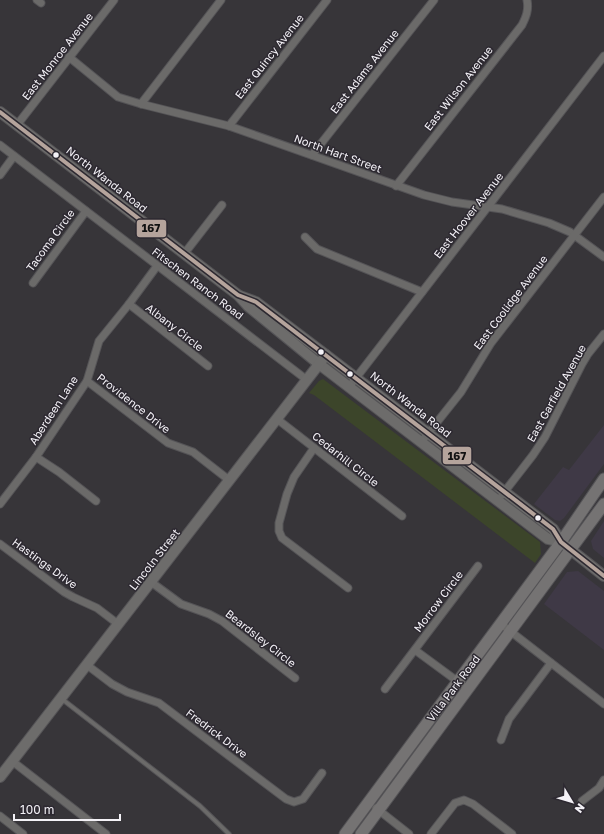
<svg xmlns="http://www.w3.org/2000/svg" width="604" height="834" viewBox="0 0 604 834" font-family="'Golos Text',sans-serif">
	<rect width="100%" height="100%" fill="#373539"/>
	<g fill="#3f3946">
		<path d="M 604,425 L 604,464 L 564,518 L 560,521 L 555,520 L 534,504 L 563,467 L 569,470 Z"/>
		<path d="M 604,521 L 604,558 L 593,549 L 591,541 Z"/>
		<path d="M 578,571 L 604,591 L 604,650 L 544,604 L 567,572 Z"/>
	</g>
	<path fill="#3c452a" d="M 323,379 L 540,542 L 541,554 L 535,563 L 314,395 L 309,393 L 319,381 Z"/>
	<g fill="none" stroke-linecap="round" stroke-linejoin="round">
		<defs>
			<path id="lane" d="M 62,699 L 200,806 L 229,834"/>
			<g id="street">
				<path d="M 37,0 L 41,3"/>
				<path d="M 69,57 L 118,97 L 141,104 L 229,126 L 424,195 L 452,202 L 502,209 L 549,223 L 570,232 L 604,257"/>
				<path d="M 141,104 L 221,0"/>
				<path d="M 17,125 L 114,0"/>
				<path d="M 229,126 L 327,0"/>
				<path d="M 0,145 L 307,380"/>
				<path d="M 312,155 L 434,0"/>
				<path d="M 0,175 L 14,156"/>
				<path d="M 396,186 L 522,25 C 526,17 529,10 527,0"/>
				<path d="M 305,237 L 317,249 L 422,292"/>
				<path d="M 184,254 L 222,205"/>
				<path d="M 33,283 L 86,211"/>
				<path d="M 129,304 L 208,366"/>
				<path d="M 87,381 L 168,443 L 193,452 L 229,480"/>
				<path d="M 349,387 L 604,56"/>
				<path d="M 277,419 L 402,516"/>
				<path d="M 422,441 L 461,392 L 491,343 L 604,197"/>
				<path d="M 314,448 L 294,477 L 287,494 L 279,523 L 279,531 L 282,538 L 348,588"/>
				<path d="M 36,457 L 59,472 L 96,501"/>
				<path d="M 502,495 L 533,455 L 545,437 L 582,364 L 588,354 L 604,334"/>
				<path d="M 0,504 L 36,457 L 87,381 L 99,341 L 129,304 L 157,266"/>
				<path d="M 0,544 L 64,592 L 73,597 L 97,608 L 118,624"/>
				<path d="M 151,582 L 181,604 L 209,614 L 222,621 L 295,678"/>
				<path d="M 501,624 L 604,704"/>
				<path d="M 415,650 L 468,689"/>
				<path d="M 87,665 L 112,684 L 127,692 L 159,703 L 286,799 L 294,802 L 303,799 L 322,773"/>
				<path d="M 385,689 L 478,566"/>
				<path d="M 501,740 L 509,719 L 551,663"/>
				<path d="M 12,761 L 106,834"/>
				<path d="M 582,801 L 599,788 L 604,780"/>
				<path d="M 376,808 L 409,834"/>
				<path d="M 0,816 L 23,834"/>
				<path d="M 431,834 L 455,803 L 464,800 L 473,804 L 512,834"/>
			</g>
			<g id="secondary">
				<path d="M 0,112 L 238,295 L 248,306 L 319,364 L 548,539 L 561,542"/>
				<path d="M 240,296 L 256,302 L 326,355 L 553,529 L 561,542 L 604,576"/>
				<path d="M 0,777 L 326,355"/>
			</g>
			<g id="primary">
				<path d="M 345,834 L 561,542 L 604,479"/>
				<path d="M 361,834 L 604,504"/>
			</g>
		</defs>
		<use href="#lane" stroke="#555457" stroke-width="5.5"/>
		<use href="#street" stroke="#555457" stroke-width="9"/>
		<use href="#secondary" stroke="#555457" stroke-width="12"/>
		<use href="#primary" stroke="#555457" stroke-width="13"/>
		<use href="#lane" stroke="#6b6a69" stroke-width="3.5"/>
		<use href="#street" stroke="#6b6a69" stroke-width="7"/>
		<use href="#secondary" stroke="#6d6c6b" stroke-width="10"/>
		<use href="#primary" stroke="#757373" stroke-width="11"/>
		<defs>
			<path id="bus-1" d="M 0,112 L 238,295 L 256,302 L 553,529 L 561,542 L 604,576"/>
		</defs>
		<use href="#bus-1" stroke="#2d2931" stroke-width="7"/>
		<use href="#bus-1" stroke="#b5a49c" stroke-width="4"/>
	</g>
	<g fill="#f4f2f7" stroke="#2d2931" stroke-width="1.5">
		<circle cx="56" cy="155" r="3.5"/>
		<circle cx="321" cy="352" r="3.5"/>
		<circle cx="350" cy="374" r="3.5"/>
		<circle cx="538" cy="518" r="3.5"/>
	</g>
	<g text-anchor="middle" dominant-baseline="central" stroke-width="3" stroke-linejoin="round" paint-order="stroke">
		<g font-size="11" fill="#f4f2f7" stroke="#2d2931">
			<text transform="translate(57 56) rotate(-52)">East Monroe Avenue</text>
			<text transform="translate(269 56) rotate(-52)">East Quincy Avenue</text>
			<text transform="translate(364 71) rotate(-52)">East Adams Avenue</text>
			<text transform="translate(458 88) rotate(-52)">East Wilson Avenue</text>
			<text transform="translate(338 153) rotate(20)">North Hart Street</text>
			<text transform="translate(107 179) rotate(38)">North Wanda Road</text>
			<text transform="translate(468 215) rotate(-52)">East Hoover Avenue</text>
			<text transform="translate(50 240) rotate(-54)">Tacoma Circle</text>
			<text transform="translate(198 283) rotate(37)">Fitschen Ranch Road</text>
			<text transform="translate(510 302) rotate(-53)">East Coolidge Avenue</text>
			<text transform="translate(175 327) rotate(38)">Albany Circle</text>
			<text transform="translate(556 393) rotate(-61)">East Garfield Avenue</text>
			<text transform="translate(134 403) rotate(38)">Providence Drive</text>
			<text transform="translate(411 404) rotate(38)">North Wanda Road</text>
			<text transform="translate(53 410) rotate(-57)">Aberdeen Lane</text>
			<text transform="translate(346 459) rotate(38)">Cedarhill Circle</text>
			<text transform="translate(154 559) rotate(-52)">Lincoln Street</text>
			<text transform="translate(45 563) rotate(36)">Hastings Drive</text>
			<text transform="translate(438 601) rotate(-53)">Morrow Circle</text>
			<text transform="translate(261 638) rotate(38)">Beardsley Circle</text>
			<text transform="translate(453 688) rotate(-53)">Villa Park Road</text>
			<text transform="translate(217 733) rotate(37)">Fredrick Drive</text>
		</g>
	</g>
	<g stroke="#2d2931" stroke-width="1.5">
		<rect x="136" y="219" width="31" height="19" rx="4" fill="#b5a49c"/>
		<rect x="442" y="446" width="30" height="19" rx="4" fill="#b5a49c"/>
	</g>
	<g font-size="11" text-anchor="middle" font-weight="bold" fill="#111">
		<text x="151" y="232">167</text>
		<text x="457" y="460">167</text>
	</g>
	<g transform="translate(572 802) rotate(128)" stroke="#2d2931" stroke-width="3" paint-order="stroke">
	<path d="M0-3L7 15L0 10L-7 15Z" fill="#f4f2f7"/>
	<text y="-6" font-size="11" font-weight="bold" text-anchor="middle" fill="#f4f2f7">N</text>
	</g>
	<path d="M14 814v6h106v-6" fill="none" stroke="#f4f2f7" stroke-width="2"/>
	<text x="20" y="814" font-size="12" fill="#f4f2f7" stroke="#2d2931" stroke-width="3" paint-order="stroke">100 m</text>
</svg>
